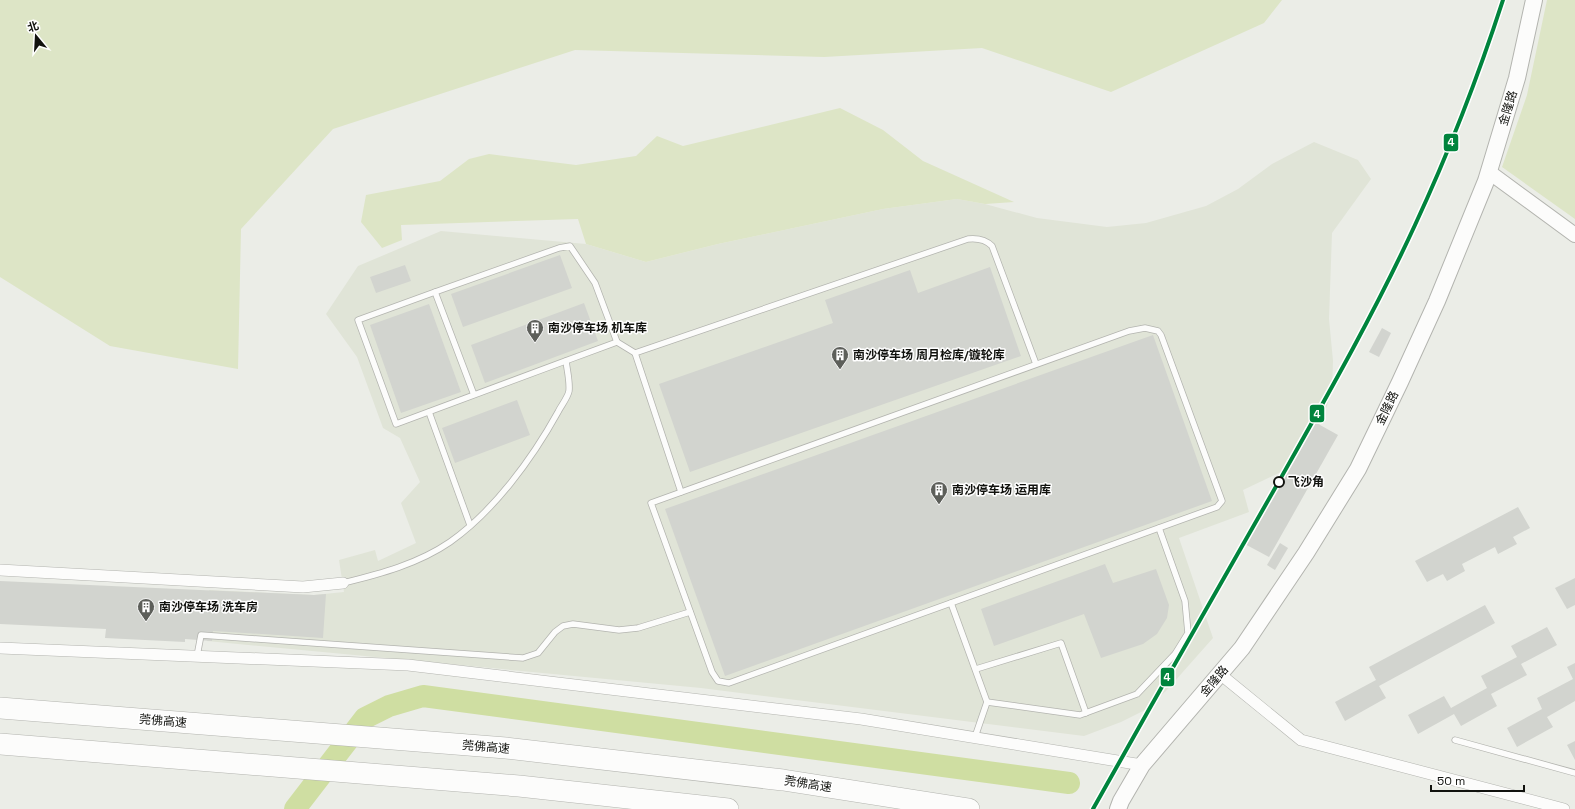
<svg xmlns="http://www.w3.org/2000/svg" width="1575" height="809" viewBox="0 0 1575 809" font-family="'Space Grotesk','Noto Sans SC',sans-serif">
	<rect width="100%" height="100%" fill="#ebede7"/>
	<path fill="#e0e4d7" d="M 1314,142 L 1358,160 L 1371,179 L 1332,233 L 1329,319 L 1333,361 L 1332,391 L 1322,420 L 1305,452 L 1283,471 L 1243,490 L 1249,512 L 1179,538 L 1213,638 L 1166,691 L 1145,710 L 1121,722 L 1084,736 L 701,688 L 207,641 L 209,590 L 314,595 L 344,592 L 339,560 L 375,550 L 378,561 L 416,543 L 401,503 L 420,482 L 400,438 L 383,428 L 357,357 L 326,314 L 358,266 L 441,231 L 586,244 L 646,262 L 718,244 L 883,209 L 957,199 L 985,204 L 1037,218 L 1107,227 L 1146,223 L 1206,206 L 1238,189 L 1272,164 Z"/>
	<g fill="#dde5c6">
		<path d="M 0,0 L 1282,0 L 1264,23 L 1111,92 L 982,48 L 824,57 L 575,50 L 333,129 L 241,229 L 238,369 L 110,346 L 0,277 Z"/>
		<path d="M 1547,0 L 1575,0 L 1575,219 L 1502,167 L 1527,95 Z"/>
		<path d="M 840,108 L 883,130 L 923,161 L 1014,202 L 985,204 L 957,199 L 883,209 L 718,244 L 646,262 L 586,244 L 578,219 L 401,225 L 402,240 L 382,248 L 361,222 L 366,195 L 440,181 L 469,159 L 489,154 L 576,165 L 636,156 L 657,136 L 683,146 Z"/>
	</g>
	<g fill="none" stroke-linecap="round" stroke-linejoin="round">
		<path stroke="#cfdea2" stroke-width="22" d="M 295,809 L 365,718 L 389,706 L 423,696 L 1069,783"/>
	</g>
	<g fill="#d2d4cf">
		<path d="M 560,255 L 572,288 L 463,327 L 451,294 Z"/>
		<path d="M 405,265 L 411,281 L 376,293 L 370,277 Z"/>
		<path d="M 990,267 L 1021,356 L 690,472 L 659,384 L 833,323 L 825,300 L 910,270 L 918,293 Z"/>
		<path d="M 584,303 L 598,341 L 485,383 L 471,345 Z"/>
		<path d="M 429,304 L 461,392 L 401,413 L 370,325 Z"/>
		<path d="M 1382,328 L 1391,333 L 1379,357 L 1369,352 Z"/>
		<path d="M 1153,335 L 1212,501 L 725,676 L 665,509 Z"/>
		<path d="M 517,400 L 530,435 L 455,463 L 442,428 Z"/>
		<path d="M 1311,420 L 1338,435 L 1269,557 L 1241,542 Z"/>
		<path d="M 1518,507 L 1530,528 L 1513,537 L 1517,544 L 1498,554 L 1495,547 L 1462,564 L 1465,571 L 1447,581 L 1443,574 L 1427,582 L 1415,561 Z"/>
		<path d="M 1280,543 L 1288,548 L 1275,570 L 1267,565 Z"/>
		<path d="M 1105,564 L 1113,583 L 1156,569 L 1169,605 L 1167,618 L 1157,634 L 1143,644 L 1101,658 L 1084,614 L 994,646 L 981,609 Z"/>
		<path d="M 1575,578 L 1575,605 L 1567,609 L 1555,588 Z"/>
		<path d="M 0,581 L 314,595 L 326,594 L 323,638 L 213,631 L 212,641 L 185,639 L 185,642 L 105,638 L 106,629 L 0,624 Z"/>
		<path d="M 1485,605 L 1495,623 L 1379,686 L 1386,698 L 1345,721 L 1335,702 L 1376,680 L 1369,667 Z"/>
		<path d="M 1547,627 L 1557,645 L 1521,664 L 1527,675 L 1491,694 L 1497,706 L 1461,726 L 1454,714 L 1418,734 L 1408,715 L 1444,696 L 1451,708 L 1487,688 L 1481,676 L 1517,657 L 1511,646 Z"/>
		<path d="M 1575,663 L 1575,701 L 1547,717 L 1553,727 L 1517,747 L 1507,728 L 1542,709 L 1537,698 L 1573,679 L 1567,667 Z"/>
		<path d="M 1575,741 L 1575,760 L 1567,745 Z"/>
	</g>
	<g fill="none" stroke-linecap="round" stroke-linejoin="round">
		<defs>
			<g id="service">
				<path d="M 435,292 L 559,248 L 570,246 L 595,283 L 617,342"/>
				<path d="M 1145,328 L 1158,331 L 1161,335 L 1222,501 L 1217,507 L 729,683 L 718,681 L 712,672 L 651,503 L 1129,331 Z"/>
				<path d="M 474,395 L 435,292 L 358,320 L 396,424 C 469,397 543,369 617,342 L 635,353"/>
				<path d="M 429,412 L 470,525"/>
				<path d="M 681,492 L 635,353 L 968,239 C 977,238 985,239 992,246 L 1036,364"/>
				<path d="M 343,583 C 380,574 418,564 450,542 C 494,511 532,459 558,412 C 561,406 568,397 569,391 C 570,381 567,370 566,361"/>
				<path d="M 951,603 L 987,702 L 975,737"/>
				<path d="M 197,656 L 201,635 L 523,658 L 538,653 L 555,632 L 563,626 L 573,624 L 619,630 L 638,628 L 690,612"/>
				<path d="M 976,669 L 1061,643 L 1086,713"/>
				<path d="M 987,702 L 1080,715 L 1137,694 L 1175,654 L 1188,633 L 1185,601 L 1159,528"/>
				<path d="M 1455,740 L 1575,773"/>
			</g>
			<g id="minor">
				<path d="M 0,570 L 303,587 L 343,583"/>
				<path d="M 0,648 L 408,665 L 861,719 L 1142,765"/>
				<path d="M 1220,674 L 1301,740 L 1564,809"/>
			</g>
			<path id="tertiary" d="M 1489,172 L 1575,235"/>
			<path id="secondary" d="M 1118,809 L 1121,801 L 1142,765 L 1242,648 L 1306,553 L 1358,469 L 1400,382 L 1437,301 L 1486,181 L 1517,78 L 1534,0"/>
			<g id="motorway">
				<path d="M 0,708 L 506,748 L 783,780 L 969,809"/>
				<path d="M 0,744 L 519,786 L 728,809"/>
			</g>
		</defs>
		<use href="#service" stroke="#b3b4af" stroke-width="7"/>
		<use href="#minor" stroke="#b3b4af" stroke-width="12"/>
		<use href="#tertiary" stroke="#b3b4af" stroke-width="16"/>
		<use href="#secondary" stroke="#b3b4af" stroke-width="18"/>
		<use href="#motorway" stroke="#b3b4af" stroke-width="22"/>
		<use href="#service" stroke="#fcfcfb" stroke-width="5.5"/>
		<use href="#minor" stroke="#fcfcfb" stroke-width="11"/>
		<use href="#tertiary" stroke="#fcfcfb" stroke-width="14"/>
		<use href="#secondary" stroke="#fcfcfb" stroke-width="16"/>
		<use href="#motorway" stroke="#fcfcfb" stroke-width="21"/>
		<defs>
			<path id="metro-1" d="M 1093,809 C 1154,700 1216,592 1278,483 C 1326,398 1374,314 1415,225 C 1449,152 1478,77 1503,0"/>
		</defs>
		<use href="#metro-1" stroke="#fff" stroke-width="7"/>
		<use href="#metro-1" stroke="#00843d" stroke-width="4"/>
	</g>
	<defs>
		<symbol id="building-pin" viewBox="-11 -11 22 30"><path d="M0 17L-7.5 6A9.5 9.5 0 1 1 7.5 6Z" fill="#5d5f5a" stroke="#fff"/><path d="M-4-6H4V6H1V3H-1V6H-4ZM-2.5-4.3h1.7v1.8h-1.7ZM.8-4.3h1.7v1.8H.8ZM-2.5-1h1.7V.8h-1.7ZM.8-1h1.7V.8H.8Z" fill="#fff"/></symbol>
	</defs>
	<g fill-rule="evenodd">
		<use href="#building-pin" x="525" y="318" width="20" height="27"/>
		<use href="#building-pin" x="830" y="345" width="20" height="27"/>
		<use href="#building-pin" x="929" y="480" width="20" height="27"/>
		<use href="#building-pin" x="136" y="597" width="20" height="27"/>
	</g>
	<circle fill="#fff" stroke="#11120e" stroke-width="2" cx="1279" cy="482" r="5"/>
	<g text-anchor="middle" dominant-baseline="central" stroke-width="3" stroke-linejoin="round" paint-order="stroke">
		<g font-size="12" fill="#11120e" stroke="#fff">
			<text transform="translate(1508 108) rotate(-73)">金隆路</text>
			<text transform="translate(1387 408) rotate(-64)">金隆路</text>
			<text transform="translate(1214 681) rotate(-50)">金隆路</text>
			<text transform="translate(163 721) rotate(5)">莞佛高速</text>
			<text transform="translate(486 747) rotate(5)">莞佛高速</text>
			<text transform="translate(808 784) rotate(9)">莞佛高速</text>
		</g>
		<g font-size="12" font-weight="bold" fill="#11120e" stroke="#fff" text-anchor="start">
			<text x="548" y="328">南沙停车场 机车库</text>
			<text x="853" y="355">南沙停车场 周月检库/镟轮库</text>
			<text x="952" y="490">南沙停车场 运用库</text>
			<text x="159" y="607">南沙停车场 洗车房</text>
		</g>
		<g font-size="12" font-weight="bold" fill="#11120e" stroke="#fff" text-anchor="start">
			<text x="1288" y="482">飞沙角</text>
		</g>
	</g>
	<g stroke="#fff" stroke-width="1.5">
		<rect x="1443" y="133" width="16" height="19" rx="4" fill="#00843d"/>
		<rect x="1309" y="404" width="16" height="19" rx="4" fill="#00843d"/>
		<rect x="1160" y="667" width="15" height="20" rx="4" fill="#00843d"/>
	</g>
	<g font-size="11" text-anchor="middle" font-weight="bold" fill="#fff">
		<text x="1451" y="146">4</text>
		<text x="1317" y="418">4</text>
		<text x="1167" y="681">4</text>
	</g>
	<g transform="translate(36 36) rotate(342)" stroke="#ffffff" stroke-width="3" paint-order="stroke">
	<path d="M0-3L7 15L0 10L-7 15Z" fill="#11120e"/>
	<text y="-6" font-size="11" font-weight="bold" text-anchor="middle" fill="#11120e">北</text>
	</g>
	<path d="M1431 785v6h93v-6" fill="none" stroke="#11120e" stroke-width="2"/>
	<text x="1437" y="785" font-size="12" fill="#11120e" stroke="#ffffff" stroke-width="3" paint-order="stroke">50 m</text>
</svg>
